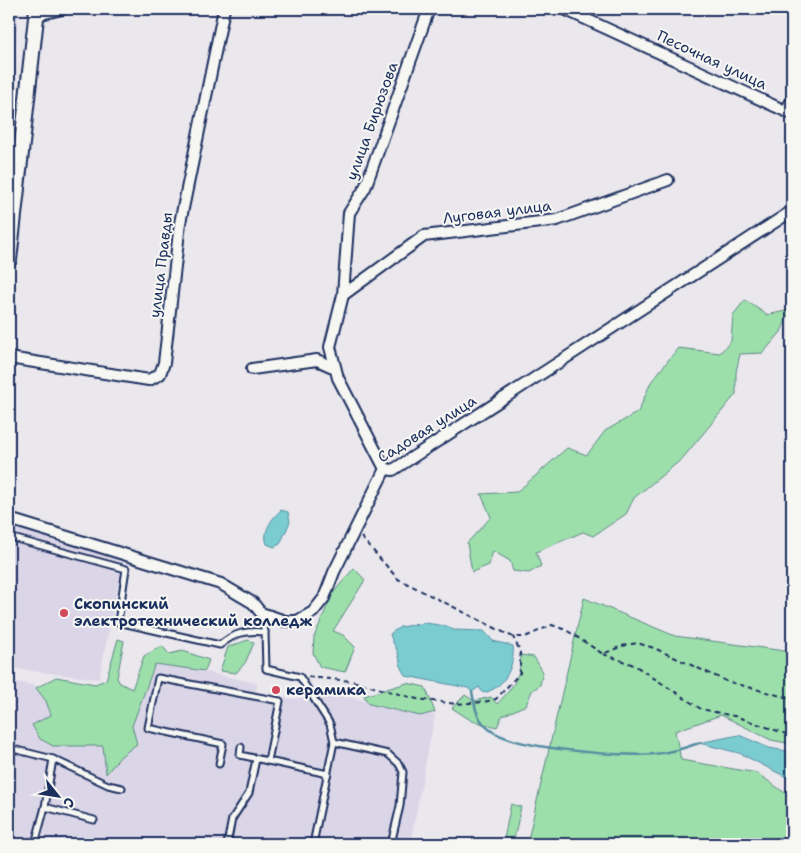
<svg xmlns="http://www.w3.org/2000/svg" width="801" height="853" viewBox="0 0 801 853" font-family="'Shantell Sans',sans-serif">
	<rect width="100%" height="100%" fill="#eae7ed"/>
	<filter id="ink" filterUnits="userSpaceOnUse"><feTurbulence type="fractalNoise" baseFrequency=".02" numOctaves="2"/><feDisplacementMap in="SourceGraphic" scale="10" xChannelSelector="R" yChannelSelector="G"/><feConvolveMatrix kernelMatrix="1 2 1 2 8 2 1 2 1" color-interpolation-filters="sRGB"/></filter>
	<g filter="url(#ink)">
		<g fill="#dbd5e8">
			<path d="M 9,9 L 19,9 L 9,99 Z"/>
			<path d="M 9,526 L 123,560 L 99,679 L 9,668 Z"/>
			<path d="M 148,660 L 257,683 L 256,692 L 292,699 L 327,693 L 435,715 L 410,844 L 9,844 L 9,680 L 136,708 Z"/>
		</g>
		<g fill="#9cdfaa" stroke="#5c8784">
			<path d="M 745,300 L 767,315 L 790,310 L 781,332 L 763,353 L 740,354 L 736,372 L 736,394 L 682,459 L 634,498 L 626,514 L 593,536 L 583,532 L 536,552 L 541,566 L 529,573 L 513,571 L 510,561 L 493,551 L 489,565 L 472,572 L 467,543 L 491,517 L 481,494 L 517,492 L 567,448 L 587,455 L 605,431 L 638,412 L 651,382 L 678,348 L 720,353 L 731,341 L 733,315 Z"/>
			<path d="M 354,568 L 365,580 L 333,631 L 343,635 L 355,647 L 345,672 L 320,667 L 313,653 L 314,637 L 333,593 Z"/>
			<path d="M 584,598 L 675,636 L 792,652 L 792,744 L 771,740 L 721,715 L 675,731 L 681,760 L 757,773 L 792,798 L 792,844 L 527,844 Z"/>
			<path d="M 118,639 L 124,641 L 117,678 L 120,683 L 132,689 L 144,656 L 162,646 L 169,654 L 183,651 L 209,660 L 205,671 L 155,664 L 132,726 L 137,744 L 121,756 L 106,774 L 103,746 L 53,746 L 40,739 L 32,725 L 51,715 L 46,701 L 36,688 L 56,677 L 95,684 L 106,680 Z"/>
			<path d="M 248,640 L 254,643 L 245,663 L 236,673 L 220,671 L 228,647 Z"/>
			<path d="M 521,655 L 534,657 L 543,672 L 540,685 L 532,691 L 526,705 L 502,716 L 497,727 L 472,721 L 452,708 L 465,695 L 474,701 L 491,697 L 497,704 C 513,687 520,679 521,655 Z"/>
			<path d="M 407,683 L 425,687 L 435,712 L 420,716 L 369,704 L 364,696 Z"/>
			<path d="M 511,804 L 521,807 L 513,844 L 503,844 Z"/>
		</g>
		<g fill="#7accd0" stroke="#548da2">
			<path d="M 281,510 L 288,512 L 290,522 L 280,544 L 274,547 L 267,544 C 262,532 272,518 281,510 Z"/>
			<path d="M 425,623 L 447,626 L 453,630 L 484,631 L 493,641 L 513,646 C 515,666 504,689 483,693 L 479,687 L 472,692 L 468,688 L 406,676 C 400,669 401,665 399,657 C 398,649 392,643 390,634 L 400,627 Z"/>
			<path d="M 739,735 L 769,748 L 792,752 L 792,780 L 739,753 L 699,743 Z"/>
		</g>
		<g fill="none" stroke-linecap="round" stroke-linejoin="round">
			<path stroke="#548da2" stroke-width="2.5" d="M 472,692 C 475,706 476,719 489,729 C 512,749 622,757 654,754 C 670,753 685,748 699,743"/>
			<defs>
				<g id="service">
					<path d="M 9,537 L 126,569 L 118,622 L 220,645 C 235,633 245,630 265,632"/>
					<path d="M 261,613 L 265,632 L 266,669 L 300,677 L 330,724 L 334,742 L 313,844"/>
					<path d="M 334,742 L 388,754 L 399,764 L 403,772 L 400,806 L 391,844"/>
					<path d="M 241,747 L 240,755 L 268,761"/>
					<path d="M 9,748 L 53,759 L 45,807"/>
					<path d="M 53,759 L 108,785 L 122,788"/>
					<path d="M 219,764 L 223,744 L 148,728 L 158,678 L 280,701 L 268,761 L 328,774"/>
					<path d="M 9,842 L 19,844"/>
					<path d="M 35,844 L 45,807 L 94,820"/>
					<path d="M 227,844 L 232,819 L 249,793 L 256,759"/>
				</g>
				<g id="minor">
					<path d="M 564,9 L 792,114"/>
					<path d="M 37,15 L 62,9"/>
					<path d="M 786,111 L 792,100"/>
					<path d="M 343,295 L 424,236 L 557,220 L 668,180"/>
					<path d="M 9,358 L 149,380 L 160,374 L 164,363 L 180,223 L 224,9"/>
					<path d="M 252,369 L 317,360 L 335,368"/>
					<path d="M 385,469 L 338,378 L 330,347 L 343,295 L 349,213 L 365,188 L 429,9"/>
					<path d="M 9,519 L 221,584 L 253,603 L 261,613 L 285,621 L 297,621 L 313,612 L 324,598 L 334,572 L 385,469 L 393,470 L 792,211"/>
				</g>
				<path id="secondary" d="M 9,260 L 37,9"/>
			</defs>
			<use href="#service" stroke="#1b2f5e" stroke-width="9"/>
			<use href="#minor" stroke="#1b2f5e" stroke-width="14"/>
			<use href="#secondary" stroke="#1b2f5e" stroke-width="18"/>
			<g stroke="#1b2f5e" stroke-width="2" stroke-dasharray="5 4" stroke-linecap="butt">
				<path d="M 361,537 L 398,579 L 513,637 L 525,637 L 552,625 L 566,630 L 603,654 L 622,646 L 637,643 L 654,648 L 726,681 L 792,699"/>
				<path d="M 603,654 L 634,665 L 701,709 L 738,717 L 792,736"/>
				<path d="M 308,677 L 352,681 L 417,699 L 456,704 L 484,702 L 496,699 L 520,673 L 520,651 L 513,637"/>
			</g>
			<use href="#service" stroke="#f6f6f2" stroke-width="5"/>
			<use href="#minor" stroke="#f6f6f2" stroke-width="10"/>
			<use href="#secondary" stroke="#f6f6f2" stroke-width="14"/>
		</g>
	</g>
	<g fill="#d1495b" stroke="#f6f6f2" stroke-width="2">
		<circle cx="64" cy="613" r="5"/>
		<circle cx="276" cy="690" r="5"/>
	</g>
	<g text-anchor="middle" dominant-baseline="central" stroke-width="4" stroke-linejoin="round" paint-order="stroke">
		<g font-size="15" fill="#1b2f5e" stroke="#f6f6f2">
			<text transform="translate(712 60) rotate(25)">Песочная улица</text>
			<text transform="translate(372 121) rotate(-70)">улица Бирюзова</text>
			<text transform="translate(497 212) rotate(-7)">Луговая улица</text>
			<text transform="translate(161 265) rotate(-83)">улица Правды</text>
			<text transform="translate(427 429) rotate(-32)">Садовая улица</text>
		</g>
		<g font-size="15" font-weight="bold" fill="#1b2f5e" stroke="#f6f6f2" text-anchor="start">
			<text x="74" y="604">Скопинский<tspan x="74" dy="17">электротехнический колледж</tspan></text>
			<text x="286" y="690">керамика</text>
		</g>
	</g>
	<rect width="801" height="853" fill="none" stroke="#f6f6f2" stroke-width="30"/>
	<rect x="15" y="15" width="771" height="823" fill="none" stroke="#1b2f5e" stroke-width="2" filter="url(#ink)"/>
	<g transform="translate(58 796) rotate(120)" stroke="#f6f6f2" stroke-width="4" paint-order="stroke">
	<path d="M0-4L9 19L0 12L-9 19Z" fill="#1b2f5e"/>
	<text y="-8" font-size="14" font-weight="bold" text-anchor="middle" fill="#1b2f5e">С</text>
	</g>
</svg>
